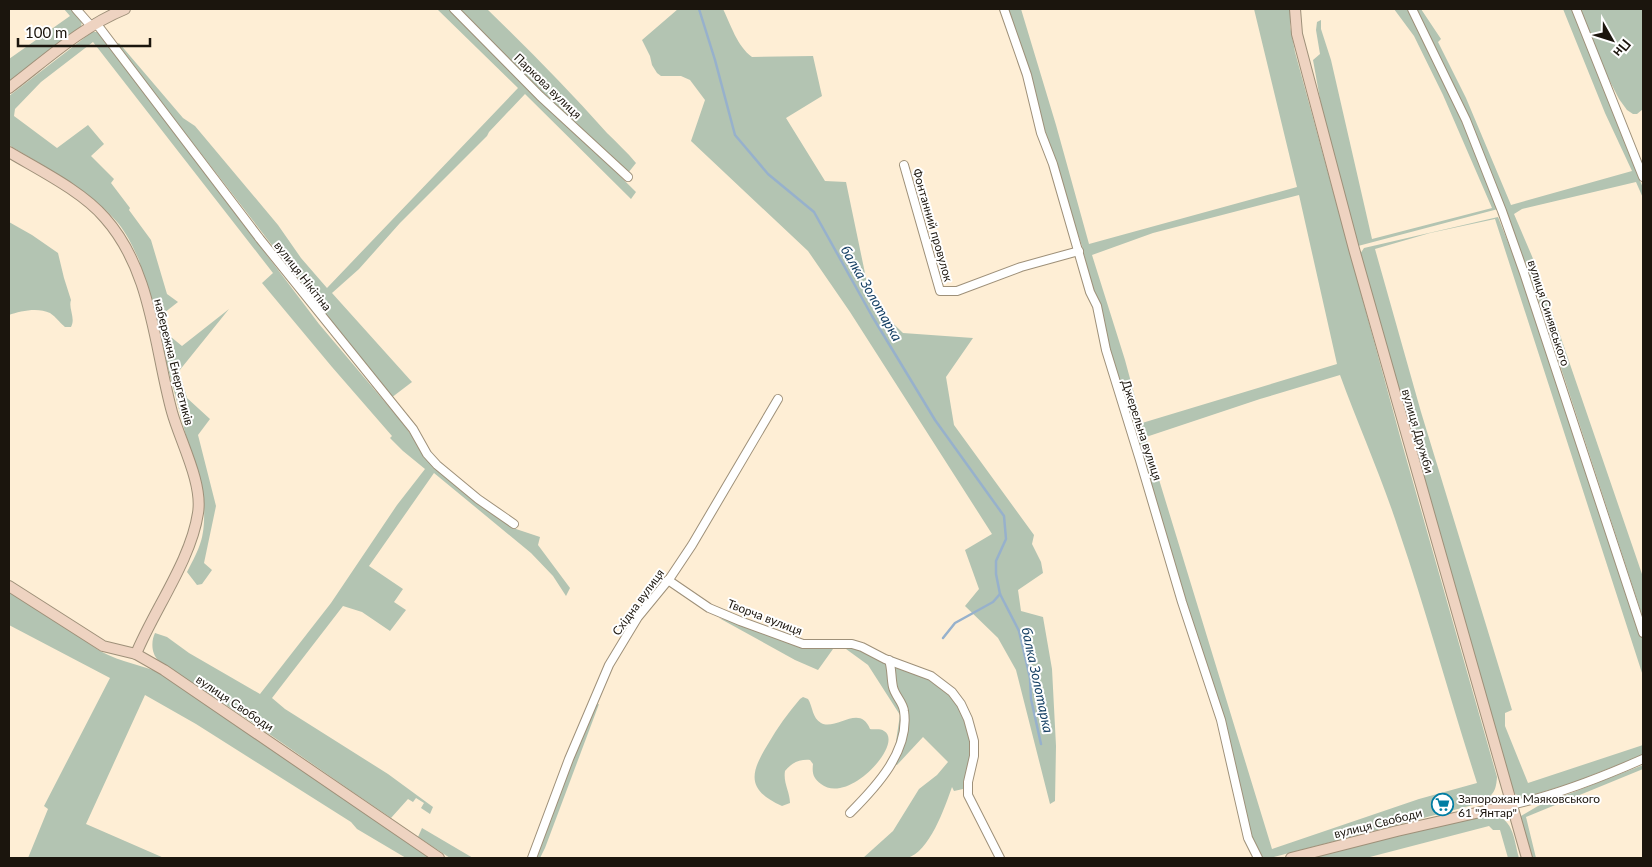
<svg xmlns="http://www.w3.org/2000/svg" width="1652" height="867" viewBox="0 0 1652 867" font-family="Lato,sans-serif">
	<rect width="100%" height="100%" fill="#feeed5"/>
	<g fill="#b3c4b2" fill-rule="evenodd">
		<path d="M 64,9 L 73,9 L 82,20 L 81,28 L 9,85 L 9,59 L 70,16 Z"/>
		<path d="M 437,9 L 451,9 L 636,192 L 631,199 L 525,94 L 489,132 L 487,136 L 400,223 L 359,269 L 332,293 L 412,382 L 391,398 C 301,285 215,169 124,56 L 116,45 L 119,43 L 183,118 L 195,126 L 278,225 L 301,258 L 327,288 L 518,88 Z"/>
		<path d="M 460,9 L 487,9 C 528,49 569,90 607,133 C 617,143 627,152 636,163 L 628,173 L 514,65 Z"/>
		<path d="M 678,9 L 723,9 C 731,25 737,46 752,57 L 813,56 L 822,96 L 786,118 L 825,181 L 846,182 L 871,302 L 903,333 L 973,338 L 946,377 L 954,425 L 1034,535 L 1032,544 L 1041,562 L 1043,573 L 1018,590 L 1021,611 L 1043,617 L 1052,669 L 1056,746 L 1055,801 L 1050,804 L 1016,670 L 998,638 L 965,606 L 979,589 L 965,550 L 992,534 L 850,312 L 808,251 L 691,141 L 705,100 L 690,80 L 681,76 L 661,76 L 657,73 L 652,65 L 650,56 L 642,40 Z"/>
		<path d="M 1005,9 L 1021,9 L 1056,125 L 1089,244 L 1297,187 L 1254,9 L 1290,9 L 1290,26 L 1295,52 L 1401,440 L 1497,777 C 1496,794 1491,797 1477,804 L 1270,858 L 1259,858 L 1253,846 L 1226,722 L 1194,633 L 1106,338 L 1103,314 L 1092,289 L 1082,246 L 1049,148 ZM 1299,195 L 1337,364 L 1142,423 L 1125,360 L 1092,255 L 1153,233 ZM 1340,375 C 1359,427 1382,478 1399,531 C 1427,614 1450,699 1477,783 L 1419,799 L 1272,849 L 1146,437 L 1260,399 Z"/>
		<path d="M 1394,9 L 1408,9 L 1422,32 L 1441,77 L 1463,122 L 1498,209 L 1358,246 L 1324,121 L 1313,60 L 1320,54 L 1316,30 L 1317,22 L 1321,20 L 1321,29 L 1331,60 L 1372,239 L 1492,208 L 1443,95 L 1414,36 Z"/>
		<path d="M 1414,9 L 1421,9 L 1441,39 L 1438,42 L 1466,98 L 1511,205 L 1632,171 L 1605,113 L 1563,9 L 1572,9 L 1643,188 L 1643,198 L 1636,182 L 1522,209 L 1514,214 L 1537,268 L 1643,577 L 1643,618 L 1538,298 L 1468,118 Z"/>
		<path d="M 1580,9 L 1643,9 L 1643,109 L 1637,114 L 1633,114 L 1627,110 L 1619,99 L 1599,60 Z"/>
		<path d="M 92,32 L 97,32 L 102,37 L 319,324 L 401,421 L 430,460 L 516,529 L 540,537 L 538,545 L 570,588 L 566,596 L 553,576 L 531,553 L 434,473 L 369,566 L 403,589 L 394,602 L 406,610 L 390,631 L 362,612 L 343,606 L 272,698 L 285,709 L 388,774 L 433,807 L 430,814 L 421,808 L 424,803 L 416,798 L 413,802 L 408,799 L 391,818 C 336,781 282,742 226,705 C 207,692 175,677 159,661 C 151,654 151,641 155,633 L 167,637 L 189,653 L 260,694 L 331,603 L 397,505 L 425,469 L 403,451 L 390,438 L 392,436 L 332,367 L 262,283 L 273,273 L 93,42 L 41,82 L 15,109 L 14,116 L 57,148 L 88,125 L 104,144 L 91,156 L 114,179 L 111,183 L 130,208 L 129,210 L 151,240 L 167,294 L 178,302 L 164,313 L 171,337 L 182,346 L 229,309 L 179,371 L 187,398 L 210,419 L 198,435 L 216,506 L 204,563 L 212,570 L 202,584 L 197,585 L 187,572 C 202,544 205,536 204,503 L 139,260 C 133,247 127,234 118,223 C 89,189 46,168 9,145 L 9,96 Z"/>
		<path d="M 1498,217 L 1525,285 L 1643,640 L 1643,676 L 1495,219 L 1430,233 L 1375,249 L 1421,412 L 1512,710 L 1505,713 L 1505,726 L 1528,783 L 1643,745 L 1643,755 L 1572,783 L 1526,797 L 1521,797 L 1513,793 L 1360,254 L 1364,248 Z"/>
		<path d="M 9,222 L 32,235 L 58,253 L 64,278 L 71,300 C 68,308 76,318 71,327 L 65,327 C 60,323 56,317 50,313 C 38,307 20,311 9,315 Z"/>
		<path d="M 9,589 L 100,651 C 122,663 144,665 165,675 L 433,858 L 406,858 L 357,829 L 351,822 L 196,724 L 145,695 L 86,824 L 164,858 L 28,858 L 48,809 L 44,806 L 110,678 L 9,625 Z"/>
		<path d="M 719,618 L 740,623 L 797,645 L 855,647 L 938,683 C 958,699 974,728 972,755 C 971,766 965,777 963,789 L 954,791 L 952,787 C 945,807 929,853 907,858 C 897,861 874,858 863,858 L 893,831 L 919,789 L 937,775 L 948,762 L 923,737 L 897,765 L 888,763 L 895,748 L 900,715 L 868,665 L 846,649 L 833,649 L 818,670 L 795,660 Z"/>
		<path d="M 803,697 L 808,699 C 813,707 812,718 821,723 C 836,731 860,703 870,729 C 874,730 880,728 884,731 C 905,743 848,806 821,784 C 813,778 812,773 813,764 L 810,760 C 800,759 791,763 785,771 C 783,783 790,792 790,803 L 782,806 C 746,790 750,773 768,744 C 777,728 788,713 800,699 Z"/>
		<path d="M 599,704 L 545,848 L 540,858 L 536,858 L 594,705 Z"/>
		<path d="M 1643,765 L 1643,769 L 1526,817 L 1536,858 L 1530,858 L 1521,820 L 1521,816 L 1538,806 Z"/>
		<path d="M 1488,812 C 1514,818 1513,836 1519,858 L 1508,858 L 1500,830 L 1493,830 L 1489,826 L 1366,858 L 1305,858 Z"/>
		<path d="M 422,828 L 473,858 L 450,858 L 418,837 Z"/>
	</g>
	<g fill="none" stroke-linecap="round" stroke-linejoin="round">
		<g stroke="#97b1cc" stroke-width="2.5">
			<path d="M 699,9 L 715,60 L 735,135 L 768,174 L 814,212 L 872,316 L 935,420 L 1004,516 L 1006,539 L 996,561 L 996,574 L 1000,594 L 1019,631 L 1030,678 L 1031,699 L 1041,744"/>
			<path d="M 943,638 L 955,623 L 993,602 L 1000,594"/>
		</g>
		<defs>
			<g id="street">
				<path d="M 76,9 L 91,26"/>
				<path d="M 454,9 L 540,96 L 628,177"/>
				<path d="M 1004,9 L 1027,75 L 1041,133 L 1053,164 L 1090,292 L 1097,306 L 1106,350 L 1140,460 L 1182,602 L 1221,720 L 1248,838 L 1258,858"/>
				<path d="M 1412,9 L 1466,120 L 1502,211 L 1524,273 L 1643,633"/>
				<path d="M 1576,9 L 1643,177"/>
				<path d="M 96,23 L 260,239 L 413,429 L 427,454 L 437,465 L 478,499 L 514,524"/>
				<path d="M 904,165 L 940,291 L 957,291 L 1021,267 L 1079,251"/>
				<path d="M 668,580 L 709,608 L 740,621 L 803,644 L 852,644 L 862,647 L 885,659 L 931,676 L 952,692 L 961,704 L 968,719 L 974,741 L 974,756 L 968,782 L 968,795 L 1000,858"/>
				<path d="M 1511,805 C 1557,795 1600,778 1643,759"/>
				<path d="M 850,813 C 876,787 910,751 904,711 C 903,702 895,696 893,687 C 891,678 892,669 889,660"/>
				<path d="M 532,858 L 569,759 L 609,665 L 638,617 L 670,578 L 692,545 L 778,399"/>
			</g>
			<g id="secondary">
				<path d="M 1295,9 L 1297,34 L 1354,249 L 1527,858"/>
				<path d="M 9,88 C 46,60 81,27 125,9"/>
				<path d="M 9,152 C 39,170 82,191 105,218 C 152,271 154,346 172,412 C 180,441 203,483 198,513 C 191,560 154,610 136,654"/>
				<path d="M 9,586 L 103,646 L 136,654 L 164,670 L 439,858"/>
				<path d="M 1291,858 L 1397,831 L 1511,805"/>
			</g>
		</defs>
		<use href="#street" stroke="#9e9079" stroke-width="10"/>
		<use href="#secondary" stroke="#9e9079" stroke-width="12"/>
		<use href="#street" stroke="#fff" stroke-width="8"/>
		<use href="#secondary" stroke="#eed3c1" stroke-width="10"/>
	</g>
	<defs>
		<symbol id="supermarket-ring" viewBox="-11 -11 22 22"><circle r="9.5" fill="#fff" stroke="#007da3" stroke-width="1.5"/><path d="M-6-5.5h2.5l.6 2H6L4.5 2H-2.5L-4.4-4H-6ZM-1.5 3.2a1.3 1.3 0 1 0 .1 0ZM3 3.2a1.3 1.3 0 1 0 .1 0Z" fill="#007da3"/></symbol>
	</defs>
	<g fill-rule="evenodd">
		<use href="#supermarket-ring" x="1430" y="792" width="25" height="25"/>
	</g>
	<g text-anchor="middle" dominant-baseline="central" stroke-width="4" stroke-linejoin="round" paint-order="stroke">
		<g font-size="12" fill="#1b150d" stroke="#fff">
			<text transform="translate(548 86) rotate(44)">Паркова вулиця</text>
			<text transform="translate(933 225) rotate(74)">Фонтанний провулок</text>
			<text transform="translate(303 276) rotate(52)">вулиця Нікітіна</text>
			<text transform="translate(1549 313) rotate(72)">вулиця Синявського</text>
			<text transform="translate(174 362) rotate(76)">набережна Енергетиків</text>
			<text transform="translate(1142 430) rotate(72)">Джерельна вулиця</text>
			<text transform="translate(1418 431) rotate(74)">вулиця Дружби</text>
			<text transform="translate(638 602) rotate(-54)">Східна вулиця</text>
			<text transform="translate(765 617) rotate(21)">Творча вулиця</text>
			<text transform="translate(235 703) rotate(34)">вулиця Свободи</text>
			<text transform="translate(1378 823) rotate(-14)">вулиця Свободи</text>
		</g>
		<g font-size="12" fill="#1b150d" stroke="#fff" text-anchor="start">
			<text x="1458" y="798">Запорожан Маяковського<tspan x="1458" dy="14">61 "Янтар"</tspan></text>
		</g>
		<g font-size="14" font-style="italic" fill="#174165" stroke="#fff">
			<text transform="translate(872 293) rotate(60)">балка Золотарка</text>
			<text transform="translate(1038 680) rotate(78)">балка Золотарка</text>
		</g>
	</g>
	<rect width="1652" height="867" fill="none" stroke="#1b150d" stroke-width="20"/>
	<g transform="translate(1612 40) rotate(129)" stroke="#ffffff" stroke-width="4" paint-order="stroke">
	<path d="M0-4L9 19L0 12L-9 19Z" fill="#1b150d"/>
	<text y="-8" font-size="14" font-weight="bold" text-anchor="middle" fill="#1b150d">Пн</text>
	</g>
	<path d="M18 38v8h132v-8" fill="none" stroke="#1b150d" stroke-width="2.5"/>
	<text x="25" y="38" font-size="15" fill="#1b150d" stroke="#ffffff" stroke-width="4" paint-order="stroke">100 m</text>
</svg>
